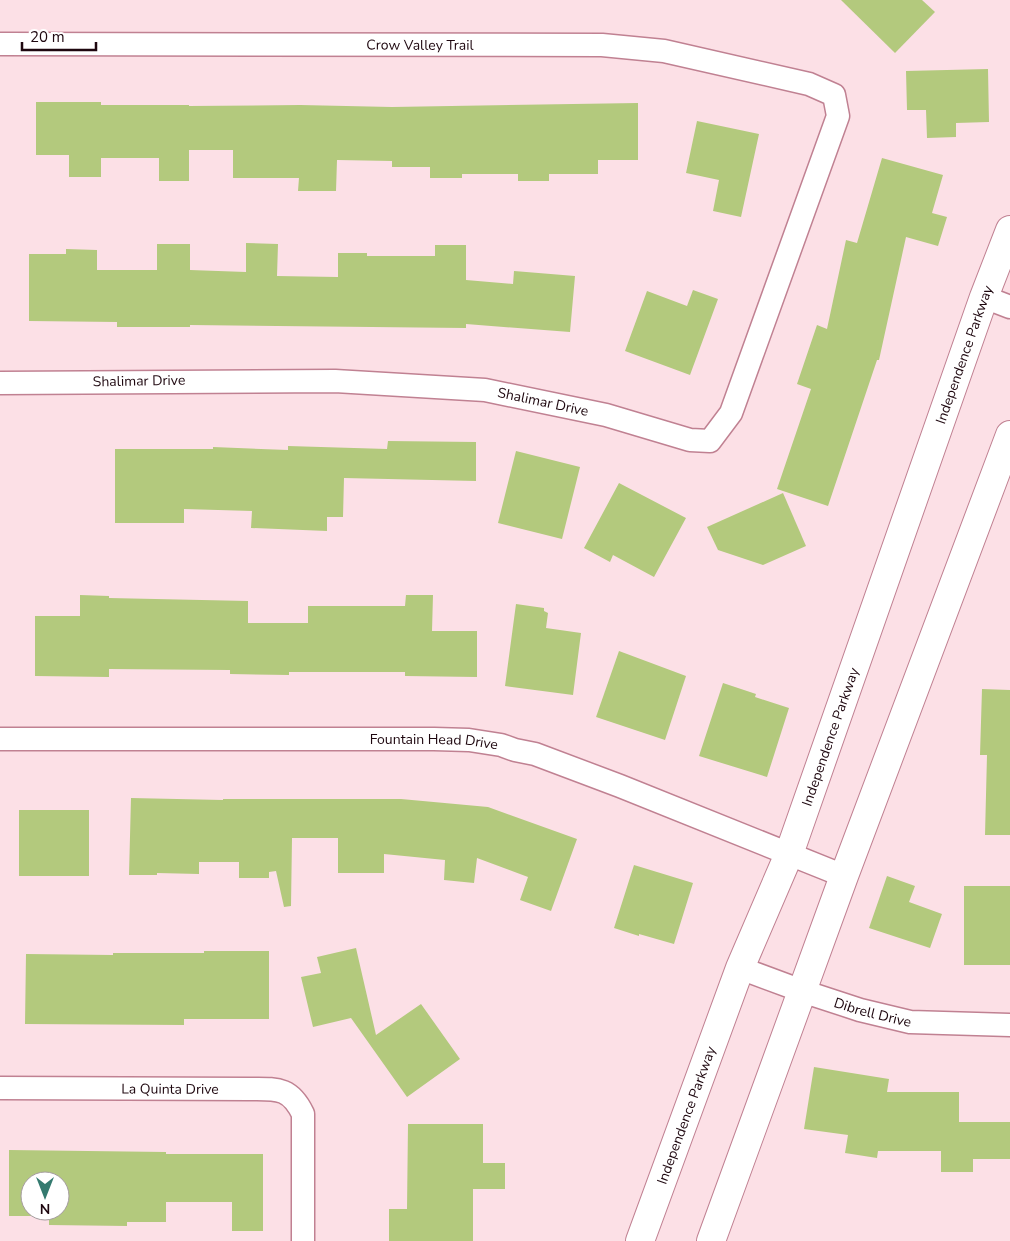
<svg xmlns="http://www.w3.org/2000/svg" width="1010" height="1241" viewBox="0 0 1010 1241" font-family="'Nunito Sans',sans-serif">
	<rect width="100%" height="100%" fill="#fce0e6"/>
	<g fill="#b3c97d" fill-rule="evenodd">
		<path d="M 841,0 L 922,0 L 935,12 L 895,53 Z"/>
		<path d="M 988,69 L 989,122 L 956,123 L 956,137 L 927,138 L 926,110 L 907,110 L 906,71 Z"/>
		<path d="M 36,102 L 101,102 L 101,105 L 189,105 L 189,106 L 300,105 L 392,107 L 638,103 L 638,160 L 598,160 L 598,174 L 549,174 L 549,181 L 518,181 L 518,174 L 462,174 L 462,178 L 430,178 L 430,167 L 392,167 L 392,161 L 337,160 L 336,191 L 298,191 L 299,178 L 233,178 L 233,150 L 189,150 L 189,181 L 159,181 L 159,158 L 101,158 L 101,177 L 69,177 L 69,155 L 36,155 Z"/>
		<path d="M 697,121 L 759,134 L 741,217 L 713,211 L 719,180 L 686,173 Z"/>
		<path d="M 882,158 L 943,175 L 932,213 L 947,217 L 938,246 L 906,237 L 879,360 L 877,360 L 828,506 L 777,489 L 811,389 L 797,384 L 817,325 L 827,329 L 846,240 L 857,243 Z"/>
		<path d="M 246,243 L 278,244 L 277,276 L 338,277 L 338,253 L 367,253 L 367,256 L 435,256 L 435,245 L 466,245 L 466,280 L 513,284 L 514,271 L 575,276 L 570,332 L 466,324 L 466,328 L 190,325 L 190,327 L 117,327 L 117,322 L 29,321 L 29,254 L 66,254 L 66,249 L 97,250 L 97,270 L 157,270 L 157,244 L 190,244 L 190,270 L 246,272 Z"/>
		<path d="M 693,290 L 718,299 L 690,375 L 625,351 L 647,291 L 687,306 Z"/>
		<path d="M 388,441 L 476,442 L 476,481 L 344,478 L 343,517 L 327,517 L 327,531 L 251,528 L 252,511 L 184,509 L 184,523 L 115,523 L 115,449 L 213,449 L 213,447 L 288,450 L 288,446 L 387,449 Z"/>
		<path d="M 516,451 L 580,467 L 562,539 L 498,523 Z"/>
		<path d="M 619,483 L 686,518 L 654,577 L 613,555 L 610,562 L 584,548 Z"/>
		<path d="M 783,493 L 806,546 L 763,565 L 718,550 L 707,527 Z"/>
		<path d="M 80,595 L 109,596 L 109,598 L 248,601 L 248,623 L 308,623 L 308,606 L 405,606 L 406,595 L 433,595 L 432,631 L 477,631 L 477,677 L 405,676 L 405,672 L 289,672 L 289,675 L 230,674 L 230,670 L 109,669 L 109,677 L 35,676 L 35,616 L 80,616 Z"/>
		<path d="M 516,604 L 544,608 L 544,611 L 548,613 L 546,628 L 581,633 L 573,695 L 505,686 Z"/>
		<path d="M 619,651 L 686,676 L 665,740 L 596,717 Z"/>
		<path d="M 723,683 L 756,694 L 755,697 L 789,708 L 767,777 L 699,756 Z"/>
		<path d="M 982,689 L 1010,690 L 1010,835 L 985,835 L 987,755 L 980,755 Z"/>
		<path d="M 131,798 L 223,800 L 223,799 L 401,799 L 488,807 L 577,839 L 551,911 L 520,900 L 528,877 L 477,858 L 474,883 L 444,880 L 445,860 L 384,854 L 384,873 L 338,873 L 338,838 L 292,838 L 291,906 L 284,907 L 276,871 L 269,872 L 269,878 L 239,878 L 239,862 L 199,862 L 199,874 L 157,873 L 157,875 L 129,875 Z"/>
		<rect x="19" y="810" width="70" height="66"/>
		<path d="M 634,865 L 693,883 L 674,944 L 639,934 L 639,936 L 614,928 Z"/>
		<path d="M 887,876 L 915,886 L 909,902 L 942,914 L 930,948 L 869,928 Z"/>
		<rect x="964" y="886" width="46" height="79"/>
		<path d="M 356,948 L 376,1035 L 421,1004 L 460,1059 L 407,1097 L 351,1018 L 313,1027 L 301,977 L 321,973 L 317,957 Z"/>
		<path d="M 204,951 L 269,951 L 269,1019 L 184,1019 L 184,1025 L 25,1024 L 26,954 L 113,955 L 113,953 L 204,953 Z"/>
		<path d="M 814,1067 L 889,1079 L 887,1092 L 959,1092 L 959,1122 L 1010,1122 L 1010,1159 L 973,1159 L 973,1172 L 941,1172 L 941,1151 L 878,1151 L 877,1158 L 845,1153 L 848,1135 L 804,1129 Z"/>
		<path d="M 408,1124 L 483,1124 L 483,1163 L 505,1163 L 505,1189 L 473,1189 L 473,1241 L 389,1241 L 389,1209 L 407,1209 Z"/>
		<path d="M 9,1150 L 166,1152 L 166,1154 L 263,1154 L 263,1231 L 232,1231 L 232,1202 L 166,1202 L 166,1222 L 127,1222 L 127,1226 L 49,1225 L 49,1216 L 9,1216 ZM 30,1181 L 60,1181 L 60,1211 L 30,1211 Z"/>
	</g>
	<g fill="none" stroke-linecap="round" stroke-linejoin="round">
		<defs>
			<g id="minor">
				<path id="s1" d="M 0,44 L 602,45 L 664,51 L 809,84 L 834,95 L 838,116 L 731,413 L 710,441 L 690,440 L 606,415 L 485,390 L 335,381 L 0,383"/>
				<path d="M 984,297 L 1010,307"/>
				<path id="s2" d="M 0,739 L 434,739 L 469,740 L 501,745 L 515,750 L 535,754 L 620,786 L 844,876"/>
				<path id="s3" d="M 740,968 L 802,991 L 860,1010 L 910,1022 L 1010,1025"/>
				<path id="s4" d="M 0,1088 L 250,1089 C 277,1089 290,1087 303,1114 L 303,1241"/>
			</g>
			<g id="secondary">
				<path id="s5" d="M 640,1241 L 740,968 L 789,854 L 984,297 L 1010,230"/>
				<path d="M 711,1241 L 844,876 L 1010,435"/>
			</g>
		</defs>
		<use href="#minor" stroke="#c08192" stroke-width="25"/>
		<use href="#secondary" stroke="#c08192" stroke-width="30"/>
		<use href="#minor" stroke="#fff" stroke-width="22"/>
		<use href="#secondary" stroke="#fff" stroke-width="28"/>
	</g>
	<g text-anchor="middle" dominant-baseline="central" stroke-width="4" stroke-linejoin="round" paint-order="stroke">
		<g font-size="14" fill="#1e070f" stroke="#fff">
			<text stroke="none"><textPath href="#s1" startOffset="420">Crow Valley Trail</textPath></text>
			<text stroke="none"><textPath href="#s5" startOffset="944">Independence Parkway</textPath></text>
			<text transform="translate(139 381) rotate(-1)">Shalimar Drive</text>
			<text transform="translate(543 402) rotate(12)">Shalimar Drive</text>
			<text stroke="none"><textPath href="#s5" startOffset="539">Independence Parkway</textPath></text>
			<text stroke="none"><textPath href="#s2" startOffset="434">Fountain Head Drive</textPath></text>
			<text stroke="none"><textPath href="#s3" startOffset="140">Dibrell Drive</textPath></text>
			<text stroke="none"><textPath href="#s4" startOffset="170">La Quinta Drive</textPath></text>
			<text stroke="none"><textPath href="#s5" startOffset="134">Independence Parkway</textPath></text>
		</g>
	</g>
	<g transform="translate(45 1196) rotate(180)"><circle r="24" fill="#ffffff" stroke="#a59c9f"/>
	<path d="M0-4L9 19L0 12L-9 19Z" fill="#347a6f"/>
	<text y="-8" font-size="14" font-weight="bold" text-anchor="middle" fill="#1e070f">N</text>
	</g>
	<path d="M22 42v8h74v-8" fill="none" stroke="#1e070f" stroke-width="2.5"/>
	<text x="30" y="42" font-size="15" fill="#1e070f" stroke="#ffffff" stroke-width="4" paint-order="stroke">20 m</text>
</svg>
